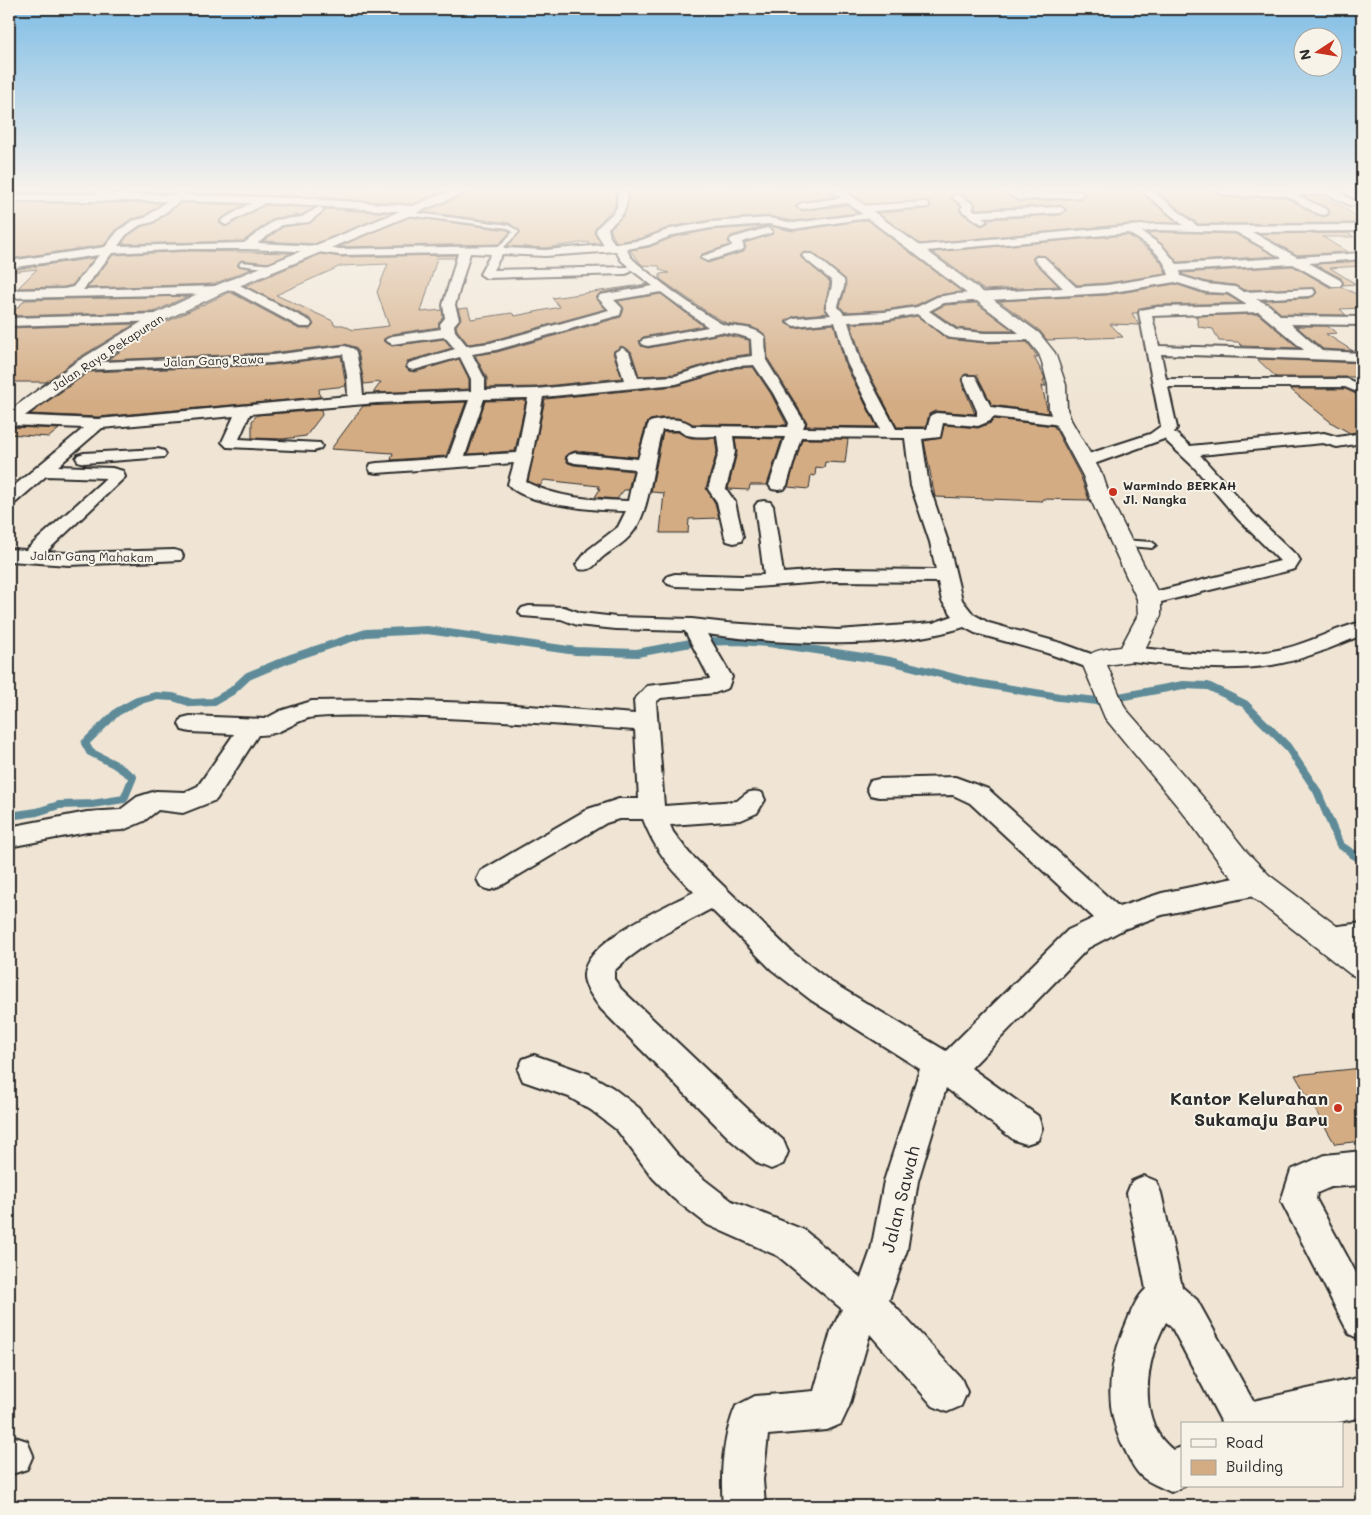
<svg xmlns="http://www.w3.org/2000/svg" width="1371" height="1515" viewBox="0 0 1371 1515" font-family="Mali,sans-serif">
	<rect width="100%" height="100%" fill="#f0e5d4"/>
	<filter id="ink" filterUnits="userSpaceOnUse"><feTurbulence type="fractalNoise" baseFrequency=".02" numOctaves="2"/><feDisplacementMap in="SourceGraphic" scale="10" xChannelSelector="R" yChannelSelector="G"/><feConvolveMatrix kernelMatrix="1 2 1 2 8 2 1 2 1" color-interpolation-filters="sRGB"/></filter>
	<g filter="url(#ink)">
		<g fill="none" stroke-linecap="round" stroke-linejoin="round">
			<path stroke="#5f8b99" stroke-width="8" d="M 9,816 L 37,812 L 59,805 L 92,804 L 124,799 L 133,777 L 114,764 L 90,752 L 85,743 L 117,712 L 137,701 L 155,696 L 173,697 L 192,703 L 213,702 L 232,691 L 248,676 L 291,658 L 366,633 L 427,630 L 576,651 L 637,653 L 696,642 L 737,641 L 769,643 L 890,661 L 971,682 L 1059,697 L 1098,701 L 1183,685 L 1208,686 L 1245,704 L 1287,746 L 1317,791 L 1340,845 L 1355,855"/>
			<path stroke="#5f8b99" stroke-width="9" d="M 1353,854 L 1362,859"/>
		</g>
		<g fill="#d3ac84" stroke="#2b2b2b" fill-rule="evenodd">
			<path d="M 9,191 L 96,191 L 9,193 Z"/>
			<path d="M 110,191 L 180,191 L 175,193 Z"/>
			<path d="M 184,191 L 445,191 L 412,204 L 298,196 L 188,193 Z"/>
			<path d="M 468,191 L 616,191 L 615,206 L 595,228 L 594,233 L 601,243 L 589,244 L 588,242 L 545,248 L 507,246 L 521,232 L 509,223 L 423,212 L 465,195 Z"/>
			<path d="M 653,191 L 830,191 L 836,197 L 802,201 L 795,207 L 802,211 L 847,205 L 858,213 L 793,221 L 769,216 L 711,220 L 670,227 L 642,238 L 616,242 L 610,229 L 625,213 L 630,192 Z"/>
			<path d="M 848,191 L 1000,191 L 1019,202 L 1079,199 L 1086,195 L 1082,191 L 1140,191 L 1178,223 L 1129,224 L 920,244 L 878,213 L 928,209 L 931,206 L 928,201 L 866,204 ZM 956,192 L 974,202 L 976,209 L 1060,205 L 1067,211 L 1060,215 L 987,219 L 988,223 L 981,226 L 960,212 L 960,206 L 950,197 Z"/>
			<path d="M 1156,191 L 1214,191 L 1221,196 L 1238,198 L 1281,197 L 1291,200 L 1317,215 L 1327,216 L 1330,213 L 1328,208 L 1304,197 L 1320,196 L 1342,206 L 1362,221 L 1362,223 L 1198,224 Z"/>
			<path d="M 9,203 L 162,203 L 144,216 L 131,219 L 117,229 L 104,245 L 9,259 Z"/>
			<path d="M 181,203 L 244,205 L 220,219 L 219,223 L 225,227 L 265,205 L 314,208 L 301,215 L 274,218 L 243,241 L 122,244 L 127,236 L 141,227 L 154,223 Z"/>
			<path d="M 325,209 L 391,213 L 314,244 L 263,241 L 283,227 L 310,223 L 325,211 Z"/>
			<path d="M 410,217 L 507,230 L 510,232 L 499,244 L 338,247 Z"/>
			<path d="M 867,220 L 962,292 L 937,295 L 916,305 L 884,310 L 845,312 L 840,306 L 846,287 L 845,279 L 813,253 L 804,252 L 801,255 L 803,259 L 830,282 L 824,308 L 828,313 L 794,316 L 785,323 L 794,328 L 834,324 L 845,364 L 877,427 L 806,426 L 807,422 L 768,359 L 766,336 L 752,327 L 726,323 L 707,312 L 660,279 L 660,274 L 669,273 L 660,270 L 659,266 L 642,265 L 630,250 L 649,247 L 674,237 L 711,230 L 769,226 L 793,231 ZM 766,226 L 773,229 L 773,234 L 744,243 L 746,247 L 743,252 L 708,263 L 699,258 L 702,254 L 730,245 L 728,241 L 731,236 Z"/>
			<path d="M 1157,232 L 1235,234 L 1276,256 L 1178,262 L 1163,245 L 1147,233 Z"/>
			<path d="M 1348,233 L 1354,237 L 1323,237 L 1347,252 L 1297,255 L 1259,234 Z"/>
			<path d="M 1128,235 L 1152,252 L 1161,262 L 1166,274 L 1107,283 L 1077,285 L 1045,256 L 1036,255 L 1033,260 L 1059,286 L 984,290 L 932,252 Z"/>
			<path d="M 190,251 L 292,253 L 268,263 L 241,260 L 238,266 L 253,268 L 214,284 L 87,288 L 113,255 Z"/>
			<path d="M 321,254 L 340,257 L 456,255 L 455,258 L 437,258 L 421,312 L 442,310 L 443,317 L 439,323 L 439,327 L 392,334 L 383,341 L 392,346 L 444,339 L 452,348 L 408,361 L 405,367 L 409,371 L 415,372 L 459,359 L 469,379 L 469,389 L 373,393 L 381,382 L 364,384 L 358,351 L 355,347 L 345,344 L 272,353 L 107,360 L 164,323 L 230,292 L 299,329 L 310,329 L 314,325 L 311,319 L 245,286 ZM 388,264 L 377,292 L 389,326 L 353,330 L 343,325 L 334,325 L 333,321 L 276,295 L 341,266 Z"/>
			<path d="M 95,258 L 72,285 L 64,287 L 18,288 L 37,269 L 9,272 L 9,270 Z"/>
			<path d="M 1362,261 L 1362,266 L 1330,268 L 1356,284 L 1343,285 L 1341,278 L 1315,264 Z"/>
			<path d="M 1293,266 L 1331,288 L 1342,287 L 1362,297 L 1362,308 L 1340,309 L 1346,315 L 1282,314 L 1264,300 L 1309,298 L 1317,293 L 1315,288 L 1244,290 L 1235,285 L 1207,282 L 1183,275 L 1182,273 Z"/>
			<path d="M 648,284 L 600,293 L 596,298 L 606,309 L 490,341 L 468,344 L 457,330 L 456,326 L 461,318 L 458,309 L 468,308 L 471,319 L 512,313 L 515,316 L 560,307 L 552,298 Z"/>
			<path d="M 1175,284 L 1205,294 L 1227,295 L 1241,303 L 1157,305 L 1140,308 L 1137,313 L 1132,313 L 1139,325 L 1110,324 L 1123,337 L 1047,340 L 1040,331 L 999,301 L 1107,295 Z"/>
			<path d="M 661,294 L 703,326 L 643,337 L 639,341 L 641,346 L 648,348 L 721,334 L 749,340 L 750,354 L 729,357 L 675,374 L 639,376 L 631,351 L 621,346 L 613,353 L 622,378 L 536,387 L 487,388 L 487,378 L 475,355 L 497,352 L 621,317 L 624,309 L 618,301 Z"/>
			<path d="M 188,296 L 154,312 L 9,316 L 25,300 Z"/>
			<path d="M 976,303 L 1014,331 L 984,331 L 957,328 L 933,311 L 945,305 Z"/>
			<path d="M 1258,314 L 1299,348 L 1242,346 L 1238,342 L 1219,341 L 1213,329 L 1199,327 L 1196,316 Z"/>
			<path d="M 917,316 L 947,339 L 984,343 L 1027,342 L 1038,357 L 1034,357 L 1044,376 L 1045,380 L 1043,380 L 1046,386 L 1042,386 L 1048,413 L 992,405 L 977,375 L 965,374 L 961,380 L 975,414 L 935,411 L 929,414 L 926,427 L 897,427 L 863,362 L 851,324 L 884,322 Z"/>
			<path d="M 135,324 L 75,360 L 46,382 L 9,382 L 9,328 Z"/>
			<path d="M 1296,326 L 1327,326 L 1337,333 L 1326,334 L 1353,351 L 1323,349 Z"/>
			<path d="M 341,356 L 346,386 L 319,389 L 320,397 L 98,417 L 30,414 L 89,372 L 272,365 Z"/>
			<path d="M 1257,359 L 1362,363 L 1362,377 L 1276,377 Z"/>
			<path d="M 753,367 L 771,394 L 787,425 L 693,424 L 678,418 L 660,418 L 650,420 L 646,424 L 637,457 L 575,451 L 567,454 L 565,459 L 568,463 L 574,465 L 633,471 L 628,490 L 624,490 L 617,499 L 595,497 L 600,489 L 598,488 L 599,486 L 544,480 L 540,486 L 528,481 L 545,399 L 676,386 L 736,368 Z"/>
			<path d="M 1290,389 L 1345,389 L 1356,394 L 1362,400 L 1362,431 L 1350,433 L 1332,423 Z"/>
			<path d="M 526,400 L 515,451 L 468,454 L 485,401 Z"/>
			<path d="M 466,402 L 446,456 L 391,460 L 393,453 L 331,449 L 363,406 Z"/>
			<path d="M 321,410 L 322,415 L 306,436 L 283,439 L 252,438 L 252,421 L 257,415 Z"/>
			<path d="M 994,419 L 1054,426 L 1081,477 L 1089,500 L 1042,499 L 1043,501 L 935,497 L 924,441 L 941,438 L 944,425 L 978,428 L 991,423 Z"/>
			<path d="M 13,427 L 59,429 L 49,437 L 9,434 L 9,430 Z"/>
			<path d="M 663,432 L 678,432 L 691,438 L 715,438 L 717,452 L 706,488 L 715,503 L 719,518 L 689,519 L 688,533 L 660,533 L 664,493 L 651,492 Z"/>
			<path d="M 735,438 L 782,439 L 767,485 L 750,485 L 749,490 L 728,489 L 737,452 Z"/>
			<path d="M 802,439 L 848,439 L 845,463 L 825,462 L 824,468 L 816,467 L 815,476 L 811,475 L 809,489 L 788,487 Z"/>
			<path d="M 1362,1068 L 1362,1141 L 1335,1144 L 1295,1075 Z"/>
		</g>
		<g fill="none" stroke-linecap="round" stroke-linejoin="round">
			<defs>
				<g id="lane">
					<path d="M 401,211 L 509,225 L 519,232 L 500,251 L 498,248 L 513,232 L 508,228 L 399,214 Z"/>
					<path d="M 241,262 L 274,265 L 277,267 L 274,269 L 239,265 Z"/>
					<path d="M 1122,540 L 1152,542 L 1156,545 L 1152,548 L 1119,545 L 1119,541 Z"/>
				</g>
				<g id="street">
					<path d="M 98,191 L 108,191 L 107,194 L 110,194 L 175,195 L 182,192 L 187,195 L 298,198 L 411,206 L 416,209 L 411,212 L 265,203 L 226,225 L 221,222 L 222,220 L 251,203 L 180,201 L 153,222 L 140,225 L 126,235 L 118,246 L 244,243 L 275,220 L 302,217 L 319,207 L 324,210 L 309,222 L 282,225 L 258,243 L 318,246 L 340,249 L 500,246 L 505,248 L 545,250 L 604,245 L 596,232 L 597,228 L 614,212 L 617,207 L 618,191 L 628,191 C 626,213 624,214 608,228 L 610,237 L 615,244 L 642,240 L 670,229 L 711,222 L 769,218 L 793,223 L 872,213 L 873,215 L 872,217 L 868,218 L 793,229 L 769,224 L 711,228 L 673,235 L 649,245 L 627,249 C 628,252 629,254 630,256 C 638,267 712,321 725,325 C 737,328 756,326 765,337 L 766,360 L 805,423 L 803,428 L 880,429 L 847,363 L 835,322 L 794,326 L 787,322 L 794,318 L 831,315 L 826,308 C 827,299 833,288 832,281 L 804,258 L 802,256 L 804,254 L 812,254 L 844,280 C 846,289 839,298 838,307 L 844,314 L 884,312 L 917,307 L 937,297 L 955,294 L 1063,288 L 1034,259 L 1036,257 L 1044,257 L 1076,287 L 1107,285 L 1169,275 C 1164,255 1146,243 1128,233 L 915,252 L 909,249 L 915,246 L 1129,226 L 1157,224 L 1183,225 L 1142,191 L 1153,191 L 1197,226 L 1362,225 L 1362,231 L 1252,232 L 1297,257 L 1362,253 L 1362,259 L 1309,263 L 1340,280 L 1342,283 L 1340,286 L 1332,286 L 1293,264 L 1180,271 L 1181,276 L 1207,284 L 1235,287 L 1244,292 L 1313,289 L 1315,292 L 1313,295 L 1309,296 L 1256,299 L 1269,305 L 1281,316 L 1362,317 L 1362,325 L 1291,324 L 1322,351 L 1362,353 L 1362,361 L 1161,354 L 1166,379 L 1347,379 L 1362,385 L 1362,394 L 1345,387 L 1168,387 L 1177,428 L 1174,432 L 1190,446 L 1324,433 L 1338,437 L 1362,433 L 1362,443 L 1337,447 L 1323,443 L 1200,455 L 1250,511 L 1298,557 L 1300,561 L 1295,569 L 1149,605 L 1142,603 L 1139,599 L 1142,595 L 1280,561 L 1238,519 L 1194,467 L 1164,439 L 1091,465 L 1079,465 L 1077,461 L 1079,457 L 1150,434 L 1161,426 L 1139,313 L 1140,310 L 1157,307 L 1247,305 L 1228,293 L 1206,292 L 1175,282 L 1107,293 L 955,302 L 944,303 L 929,311 L 956,330 L 984,333 L 1038,333 L 1040,336 L 1038,339 L 1033,340 L 984,341 L 952,338 L 947,337 L 917,314 L 884,320 L 848,322 L 861,363 L 896,429 L 927,429 L 931,415 L 936,413 L 977,416 L 977,411 L 963,379 L 965,376 L 975,376 L 977,379 L 991,407 L 1068,417 L 1070,420 L 1068,423 L 1062,425 L 993,417 L 990,421 L 978,426 L 943,423 L 940,437 L 922,439 L 929,486 L 948,542 L 962,600 L 973,614 L 989,623 L 1061,643 L 1102,658 L 1105,663 L 1102,668 L 1094,670 L 1047,653 L 975,633 L 964,627 C 891,650 783,645 707,634 L 732,677 L 728,688 L 715,693 L 661,698 L 656,702 L 664,806 L 737,801 C 746,794 749,789 762,793 L 765,800 L 757,813 L 741,820 L 670,825 L 673,832 L 689,853 L 792,952 L 831,982 L 946,1051 L 1068,930 L 1094,918 L 970,803 L 953,795 L 879,797 L 870,795 L 867,788 L 870,781 L 879,779 L 955,777 L 988,789 L 1119,907 L 1162,893 L 1258,873 L 1267,876 L 1271,884 L 1267,892 L 1258,895 L 1162,915 L 1124,929 L 1088,948 L 971,1068 L 1038,1116 L 1042,1128 L 1038,1140 L 1026,1144 L 1014,1140 L 946,1088 L 918,1181 L 907,1250 L 889,1300 L 961,1378 L 967,1392 L 961,1406 L 947,1412 L 933,1406 L 870,1334 L 849,1407 L 841,1424 L 827,1430 L 768,1435 L 763,1480 L 765,1506 L 723,1506 C 720,1474 723,1436 736,1406 L 755,1396 L 814,1391 L 831,1331 L 842,1309 L 778,1256 L 708,1225 L 673,1198 L 653,1178 L 617,1130 L 591,1110 L 569,1097 L 523,1081 L 518,1070 L 523,1059 L 534,1055 L 589,1074 L 613,1088 L 639,1108 L 677,1154 L 697,1174 L 732,1201 L 804,1230 L 861,1278 L 871,1250 L 884,1181 L 920,1069 L 811,1000 L 772,970 L 711,909 C 677,927 642,944 614,971 L 614,979 L 621,989 L 756,1117 L 783,1140 L 788,1152 L 783,1164 L 771,1169 L 759,1164 L 732,1141 L 601,1009 C 594,999 583,985 584,974 C 587,940 667,906 694,892 C 670,868 655,850 643,819 L 619,819 L 606,823 L 499,887 L 490,890 L 481,887 L 477,879 L 481,871 L 588,809 L 619,799 L 639,799 L 635,730 C 566,725 496,720 426,717 C 389,716 352,714 315,717 C 294,719 283,736 258,735 L 216,800 L 183,813 L 158,810 L 144,821 L 123,830 L 87,832 L 9,847 L 9,827 L 87,812 L 120,810 L 137,797 L 156,791 L 185,792 L 198,786 L 234,734 L 190,732 L 182,730 L 179,724 L 182,718 L 190,716 L 265,719 L 280,711 L 312,701 L 386,700 L 502,704 L 635,714 L 634,700 L 647,686 L 710,679 L 685,631 L 616,629 L 577,625 L 561,619 L 522,616 L 519,612 L 522,608 L 529,606 L 564,607 L 581,613 L 616,617 L 692,619 L 727,623 L 838,630 L 933,623 L 953,616 L 942,601 L 938,582 L 835,581 L 742,588 L 675,586 L 668,584 L 665,580 L 668,576 L 675,574 L 742,576 L 764,575 L 755,506 L 758,502 L 764,501 L 770,502 L 773,506 L 783,573 L 835,569 L 936,570 L 930,542 L 911,486 L 905,438 L 801,437 L 787,485 L 784,489 L 778,490 L 772,489 L 769,485 L 785,437 L 733,436 L 735,452 L 726,489 L 735,502 L 743,537 L 741,541 L 734,543 L 727,541 L 725,537 L 717,502 L 708,489 L 719,452 L 717,436 C 706,436 686,439 679,430 L 662,430 C 653,458 651,510 633,532 C 626,542 613,549 604,556 C 594,564 593,572 579,569 L 576,565 L 588,550 L 618,527 L 626,511 C 600,511 523,505 508,484 L 514,463 L 377,473 L 371,472 L 369,468 L 371,464 L 377,463 L 448,458 L 469,400 L 377,403 L 250,414 L 239,439 L 320,443 L 322,446 L 320,449 L 314,451 L 227,447 L 222,442 L 234,416 L 102,428 L 58,466 L 112,468 L 123,471 L 125,477 L 46,552 L 69,553 L 174,550 L 181,552 L 183,556 L 181,560 L 69,565 L 9,561 L 9,549 L 26,550 L 106,478 L 46,476 L 15,503 L 9,504 L 9,490 L 84,428 L 9,425 L 9,415 L 98,419 L 348,396 L 347,376 L 343,354 L 272,363 L 82,370 L 77,369 L 75,366 L 77,363 L 272,355 L 345,346 L 354,349 L 356,352 L 361,376 L 363,395 L 471,391 L 471,379 L 460,357 L 414,370 L 409,369 L 407,366 L 409,363 L 455,349 L 445,337 L 392,344 L 385,340 L 392,336 L 441,329 L 440,324 L 445,318 L 443,305 L 458,253 L 340,255 L 318,252 L 247,249 L 190,249 L 112,253 L 83,290 L 217,286 L 223,290 L 217,294 L 9,298 L 9,290 L 64,289 L 73,287 L 99,255 L 9,268 L 9,261 L 105,247 L 118,231 L 132,221 L 145,218 L 167,201 L 9,201 L 9,195 L 97,194 ZM 1157,230 L 1236,232 L 1282,258 L 1177,264 L 1162,246 L 1142,232 ZM 616,251 L 621,260 L 629,267 L 493,270 L 502,254 L 545,256 ZM 470,253 L 491,254 L 480,274 L 486,278 L 625,274 L 629,273 L 631,270 L 629,268 L 653,286 L 600,295 L 598,298 L 609,310 L 490,343 L 467,346 L 455,331 L 454,325 L 459,319 L 455,305 ZM 661,292 L 708,327 L 643,339 L 641,342 L 643,345 L 648,346 L 721,332 L 739,335 L 751,339 L 752,356 L 730,359 L 675,376 L 638,378 L 629,352 L 622,348 L 615,352 L 624,380 L 536,389 L 485,390 L 485,379 L 472,354 L 496,350 L 620,315 L 622,308 L 614,300 ZM 1259,312 L 1304,350 L 1159,346 L 1152,316 ZM 754,365 L 773,393 L 789,423 L 788,427 L 698,426 L 692,426 C 684,417 661,419 650,422 L 648,425 L 638,459 L 575,453 L 569,455 L 567,458 L 569,461 L 575,463 L 635,469 L 628,501 C 594,500 556,498 526,482 L 532,457 L 543,397 L 676,384 L 736,366 ZM 528,398 L 517,453 L 465,456 L 484,399 Z"/>
					<path d="M 1002,191 L 1015,191 L 1021,194 L 1079,191 L 1084,194 L 1079,197 L 1019,200 Z"/>
					<path d="M 1216,191 L 1337,191 L 1358,203 L 1357,205 L 1349,205 L 1327,194 L 1297,195 L 1327,210 L 1328,212 L 1327,214 L 1323,215 C 1309,212 1296,197 1281,195 C 1265,193 1228,201 1216,191 Z"/>
					<path d="M 957,194 L 973,204 L 974,206 L 972,209 L 975,211 L 1060,207 L 1065,210 L 1060,213 L 983,217 L 987,221 L 982,224 L 962,211 L 961,209 L 963,206 L 952,197 Z"/>
					<path d="M 848,197 L 853,200 L 852,202 L 802,209 L 797,206 L 802,203 Z"/>
					<path d="M 924,202 L 928,203 L 929,205 L 928,207 L 860,212 L 855,209 L 860,206 Z"/>
					<path d="M 767,228 L 772,231 L 771,233 L 742,242 L 744,248 L 742,250 L 707,261 L 701,258 L 703,256 L 732,246 L 730,240 L 732,238 Z"/>
					<path d="M 230,280 L 310,321 L 312,324 L 310,327 L 300,327 L 226,287 L 224,284 Z"/>
					<path d="M 158,314 L 165,318 L 163,321 L 9,326 L 9,318 Z"/>
					<path d="M 158,449 L 164,451 L 166,454 L 164,457 L 84,463 L 78,461 L 76,458 L 78,455 L 84,453 Z"/>
					<path d="M 1362,622 L 1362,635 C 1333,647 1303,660 1272,665 C 1225,672 1177,666 1131,661 L 1123,659 L 1120,654 L 1123,649 L 1131,647 C 1181,652 1233,660 1283,649 C 1310,643 1335,628 1362,622 Z"/>
					<path d="M 1362,923 L 1362,947 L 1331,951 L 1321,948 L 1317,939 L 1321,930 L 1331,927 Z"/>
					<path d="M 1362,1151 L 1362,1185 L 1331,1187 L 1317,1193 L 1316,1199 L 1362,1284 L 1362,1340 L 1349,1334 L 1281,1201 L 1291,1170 L 1325,1155 Z"/>
					<path d="M 1144,1176 L 1156,1181 L 1161,1193 L 1182,1287 L 1197,1300 L 1253,1401 L 1362,1377 L 1362,1417 L 1330,1424 L 1220,1424 L 1221,1421 L 1171,1326 L 1166,1322 C 1146,1358 1135,1421 1173,1450 L 1182,1447 L 1182,1486 L 1185,1486 L 1171,1492 C 1161,1487 1149,1483 1141,1476 C 1133,1468 1128,1456 1123,1446 C 1104,1407 1108,1369 1124,1329 C 1130,1315 1135,1299 1146,1289 L 1127,1193 L 1132,1181 Z"/>
					<path d="M 9,1435 L 27,1441 L 33,1455 L 27,1469 L 9,1475 Z"/>
				</g>
				<g id="secondary">
					<path d="M 450,191 L 466,191 L 464,193 L 222,293 L 163,321 L 88,370 L 15,423 L 9,424 L 9,411 L 76,362 L 153,315 L 212,287 Z"/>
					<path d="M 832,191 L 845,191 L 1039,333 L 1055,353 L 1066,385 L 1067,409 L 1071,420 L 1103,476 L 1111,500 L 1161,599 L 1161,615 L 1140,660 L 1107,665 L 1125,708 L 1208,803 L 1246,851 L 1269,875 L 1362,945 L 1362,979 L 1350,974 L 1247,893 L 1224,869 L 1188,819 L 1105,718 L 1082,663 C 1090,649 1106,649 1121,647 L 1138,615 L 1137,599 L 1091,500 L 1083,476 L 1053,420 L 1049,409 L 1048,385 L 1042,362 L 1039,354 L 1027,339 Z"/>
				</g>
			</defs>
			<use href="#lane" stroke="#2b2b2b" stroke-width="4"/>
			<use href="#street" stroke="#2b2b2b" stroke-width="4"/>
			<use href="#secondary" stroke="#2b2b2b" stroke-width="3"/>
			<use href="#lane" fill="#f7f3e8" fill-rule="evenodd"/>
			<use href="#street" fill="#f7f3e8" fill-rule="evenodd"/>
			<use href="#secondary" fill="#f7f3e8" fill-rule="evenodd"/>
		</g>
	</g>
	<linearGradient id="sky" x2="0" y2="1"><stop stop-color="#7fbde6"/><stop offset="0.47" stop-color="#f8f3ec"/><stop offset="1" stop-color="#f8f3ec" stop-opacity="0"/></linearGradient>
	<rect width="1371" height="403" fill="url(#sky)"/>
	<g fill="#c8321e" stroke="#f7f3e8" stroke-width="2">
		<circle cx="1113" cy="492" r="5"/>
		<circle cx="1338" cy="1108" r="5"/>
	</g>
	<g text-anchor="middle" dominant-baseline="central" stroke-width="4" stroke-linejoin="round" paint-order="stroke">
		<g font-size="12" fill="#2b2b2b" stroke="#f7f3e8">
			<text transform="translate(107 352) rotate(-33)">Jalan Raya Pekapuran</text>
			<text transform="translate(214 360) rotate(-2)">Jalan Gang Rawa</text>
			<text transform="translate(92 556) rotate(1)">Jalan Gang Mahakam</text>
		</g>
		<g font-size="12" font-weight="bold" fill="#2b2b2b" stroke="#f7f3e8" text-anchor="start">
			<text x="1123" y="485">Warmindo BERKAH<tspan x="1123" dy="14">Jl. Nangka</tspan></text>
		</g>
		<g font-size="18" font-weight="bold" fill="#2b2b2b" stroke="#f7f3e8" text-anchor="end">
			<text x="1328" y="1098">Kantor Kelurahan<tspan x="1328" dy="21">Sukamaju Baru</tspan></text>
		</g>
		<g font-size="18" fill="#2b2b2b" stroke="#f7f3e8">
			<text transform="translate(900 1199) rotate(-76)">Jalan Sawah</text>
		</g>
	</g>
	<rect width="1371" height="1515" fill="none" stroke="#f7f3e8" stroke-width="30"/>
	<rect x="15" y="15" width="1341" height="1485" fill="none" stroke="#2b2b2b" stroke-width="2" filter="url(#ink)"/>
	<rect x="1181" y="1422" width="162" height="65" fill="#f7f3e8" stroke="#a5a39c"/>
	<rect x="1191" y="1439" width="25" height="8" fill="#f7f3e8" stroke="#a5a39c"/>
	<text x="1226" y="1448" font-size="15" fill="#2b2b2b">Road</text>
	<rect x="1191" y="1460" width="25" height="15" fill="#d3ac84" stroke="#a5a39c"/>
	<text x="1226" y="1472" font-size="15" fill="#2b2b2b">Building</text>
	<g transform="translate(1318 52) rotate(258)"><circle r="24" fill="#f7f3e8" stroke="#a5a39c"/>
	<path d="M0-4L9 19L0 12L-9 19Z" fill="#c8321e"/>
	<text y="-8" font-size="14" font-weight="bold" text-anchor="middle" fill="#2b2b2b">N</text>
	</g>
</svg>
